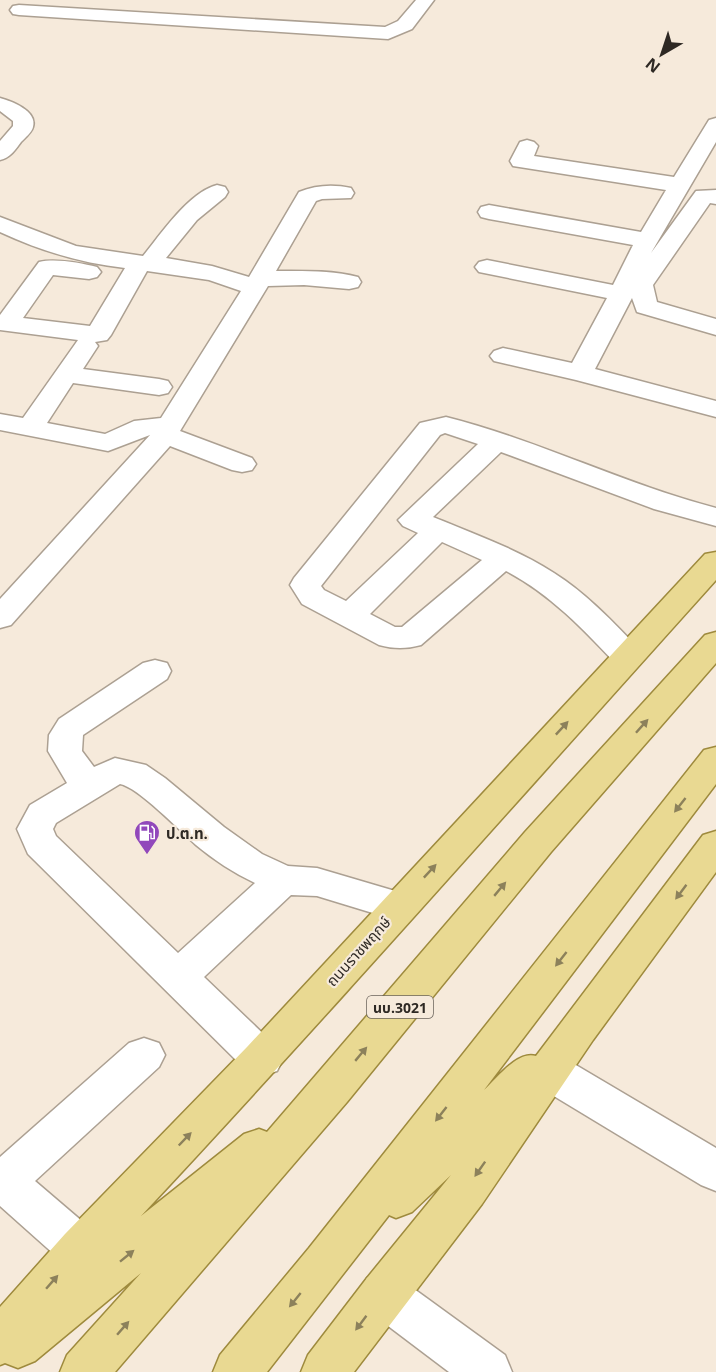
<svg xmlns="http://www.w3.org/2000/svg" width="716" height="1372" viewBox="0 0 716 1372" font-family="'Open Sans','Noto Sans Thai',sans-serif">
	<rect width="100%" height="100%" fill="#f6eadb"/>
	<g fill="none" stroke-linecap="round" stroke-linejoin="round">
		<defs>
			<g id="minor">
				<path d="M 416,0 L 434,0 L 412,29 L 388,39 L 19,15 L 13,14 L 10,10 L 13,6 L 19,5 L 385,27 L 398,21 Z"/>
				<path d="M 0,98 C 11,101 38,111 33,127 C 32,132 25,138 21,142 C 15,150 10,158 0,160 L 0,141 L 13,126 L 13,121 L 0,111 Z"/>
				<path d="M 716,118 L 716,142 L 651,253 L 696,191 L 716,190 L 716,204 L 710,203 L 653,285 L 657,302 L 716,319 L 716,335 L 637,312 L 632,298 L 595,369 L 716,401 L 716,417 L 576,380 L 494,361 L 490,356 L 494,351 L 503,348 L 572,363 L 607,298 L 479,272 L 475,267 L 479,262 L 487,260 L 613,285 L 633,245 L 489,219 L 481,217 L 478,212 L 481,207 L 489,205 L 641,232 L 666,190 L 513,166 L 510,161 L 520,142 L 527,140 L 534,142 L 538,146 L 534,156 L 674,177 L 709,120 Z"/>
				<path d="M 217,185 L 225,187 L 228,192 L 225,197 L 197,220 L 166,258 L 212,266 L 249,277 L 299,192 C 316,185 333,184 351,188 L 354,193 L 351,198 L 322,199 L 316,201 L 276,271 C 303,271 331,270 358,277 L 361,282 L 358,287 L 349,289 L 304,285 L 268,286 L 180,431 L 252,458 L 256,464 L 252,470 L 242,472 L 232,470 L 170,446 L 11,625 L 0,628 L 0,599 L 150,435 L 108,451 L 0,430 L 0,414 L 23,418 L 78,340 L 0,330 L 0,315 L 39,262 C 56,258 80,263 97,267 L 101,272 L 97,277 L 89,279 L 53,275 L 23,318 L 90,326 L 125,268 C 80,263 41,251 0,232 L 0,217 L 76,246 L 143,256 C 161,234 189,192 217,185 ZM 147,271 L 209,280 L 241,291 L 161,418 L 134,421 L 105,434 L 47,423 L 73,383 L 159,395 L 168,393 L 172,387 L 168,381 L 159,379 L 83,369 L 98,346 L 95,342 L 107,340 L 111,335 Z"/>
				<path d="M 446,417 C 538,440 624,484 716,508 L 716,526 L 654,509 L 501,452 L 433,517 C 474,534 517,549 554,573 C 586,593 613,622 639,649 L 644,657 L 639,665 L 628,668 L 617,665 C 583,629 550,594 506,571 L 421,645 C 407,649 393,649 379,645 L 302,604 L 290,585 L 294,578 L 420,423 ZM 445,433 L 478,444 L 398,520 L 403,526 L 418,533 L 346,601 L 324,590 L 321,586 L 440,435 ZM 442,542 L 482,560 L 402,627 L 395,627 L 370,614 Z"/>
				<path d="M 155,660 L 167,663 L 171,671 L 167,679 L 83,735 L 82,751 L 94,767 L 115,758 L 146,765 L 165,778 L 224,827 L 262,854 L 288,866 L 317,868 L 412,896 L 418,906 L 412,916 L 399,921 L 317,896 L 291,895 L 204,977 L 277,1047 L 283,1059 L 277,1071 L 262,1076 L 247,1071 L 28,854 L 17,829 L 30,805 L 67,783 L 48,751 L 49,735 L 59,719 L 143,663 ZM 120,784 C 138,787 180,831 196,845 C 214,860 234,873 255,883 L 178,953 L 56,836 L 53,829 L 56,823 Z"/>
				<path d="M 144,1038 L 159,1043 L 165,1055 L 159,1067 L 35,1181 L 97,1234 L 104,1249 L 97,1264 L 81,1270 L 65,1264 L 0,1206 L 0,1157 L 129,1043 Z"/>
				<path d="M 549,1053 L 564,1058 L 716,1148 L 716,1191 L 701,1185 L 534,1084 L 528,1071 L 534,1058 Z"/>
				<path d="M 383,1272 L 399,1278 L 505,1355 L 512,1372 L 449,1372 L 367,1310 L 360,1294 L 367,1278 Z"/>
			</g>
			<g id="major">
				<path d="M 716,552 L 716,580 C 525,792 336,1007 141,1216 L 244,1134 L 259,1129 L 267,1132 L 525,832 L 705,635 L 716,632 L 716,663 L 551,852 L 347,1102 L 115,1372 L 60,1372 L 67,1355 L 141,1273 L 35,1361 L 18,1368 L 5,1363 L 0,1365 L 0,1307 L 65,1234 L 247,1047 L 705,554 Z"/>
				<path d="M 716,747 L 716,784 L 484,1090 C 497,1078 518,1050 536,1056 L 703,835 L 716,831 L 716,872 L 593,1040 L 482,1204 L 354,1372 L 301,1372 L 308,1355 L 367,1278 L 451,1175 L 412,1212 L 396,1218 L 389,1215 L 267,1372 L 213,1372 L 220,1355 L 309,1248 L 704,750 Z"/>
			</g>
		</defs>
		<use href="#minor" stroke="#aca092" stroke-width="3"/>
		<use href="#major" stroke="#9e8a3d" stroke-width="3"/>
		<use href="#minor" fill="#fff" fill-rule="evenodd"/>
		<use href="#major" fill="#e9d992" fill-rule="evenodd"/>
	</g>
	<defs><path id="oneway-solid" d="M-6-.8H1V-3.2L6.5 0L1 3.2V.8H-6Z" transform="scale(1.5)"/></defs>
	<g fill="#8c815b">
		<use href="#oneway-solid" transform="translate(642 726) rotate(-48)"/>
		<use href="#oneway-solid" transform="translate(562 728) rotate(-47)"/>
		<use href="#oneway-solid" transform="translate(680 805) rotate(128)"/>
		<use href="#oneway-solid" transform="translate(430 871) rotate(-47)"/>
		<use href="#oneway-solid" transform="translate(500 889) rotate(-50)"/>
		<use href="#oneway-solid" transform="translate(681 892) rotate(127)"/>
		<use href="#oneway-solid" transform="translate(561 959) rotate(128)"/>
		<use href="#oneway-solid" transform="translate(361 1054) rotate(-50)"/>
		<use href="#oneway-solid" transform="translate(441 1114) rotate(128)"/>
		<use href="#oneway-solid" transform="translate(185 1139) rotate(-46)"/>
		<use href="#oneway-solid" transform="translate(480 1169) rotate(125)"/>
		<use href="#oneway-solid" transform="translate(127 1256) rotate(-39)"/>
		<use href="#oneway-solid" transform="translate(52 1282) rotate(-49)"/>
		<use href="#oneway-solid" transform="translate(295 1300) rotate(129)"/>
		<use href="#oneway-solid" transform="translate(361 1323) rotate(127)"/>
		<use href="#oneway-solid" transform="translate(123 1328) rotate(-49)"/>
	</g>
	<defs>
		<symbol id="fuel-pin" viewBox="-11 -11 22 30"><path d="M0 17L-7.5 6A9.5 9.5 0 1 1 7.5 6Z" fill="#9148bb" stroke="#f6eadb"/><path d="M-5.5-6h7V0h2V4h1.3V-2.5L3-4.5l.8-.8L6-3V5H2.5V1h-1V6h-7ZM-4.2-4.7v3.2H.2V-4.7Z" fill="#fff"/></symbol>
	</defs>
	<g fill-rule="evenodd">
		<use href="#fuel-pin" x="132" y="818" width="30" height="40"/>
	</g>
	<g text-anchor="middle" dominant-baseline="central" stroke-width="4.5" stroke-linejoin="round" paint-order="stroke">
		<rect fill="#f6eadb" stroke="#6a635b" stroke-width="1.5" x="367" y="996" width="66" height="22" rx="4.5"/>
		<g font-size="14" font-weight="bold" fill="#2e2924">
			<text x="400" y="1007">นบ.3021</text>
		</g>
		<g font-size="15" font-weight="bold" fill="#2e2924" stroke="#f6eadb" text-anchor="start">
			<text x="166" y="833">ป.ต.ท.</text>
		</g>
		<g font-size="15" fill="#2e2924" stroke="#f6eadb">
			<text transform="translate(358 951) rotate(-48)">ถนนราชพฤกษ์</text>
		</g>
	</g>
	<g transform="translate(662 54) rotate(219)" stroke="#f6eadb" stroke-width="4.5" paint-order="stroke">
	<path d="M0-4.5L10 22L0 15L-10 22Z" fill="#2e2924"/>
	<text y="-9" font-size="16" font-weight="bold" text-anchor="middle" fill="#2e2924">N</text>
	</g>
</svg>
